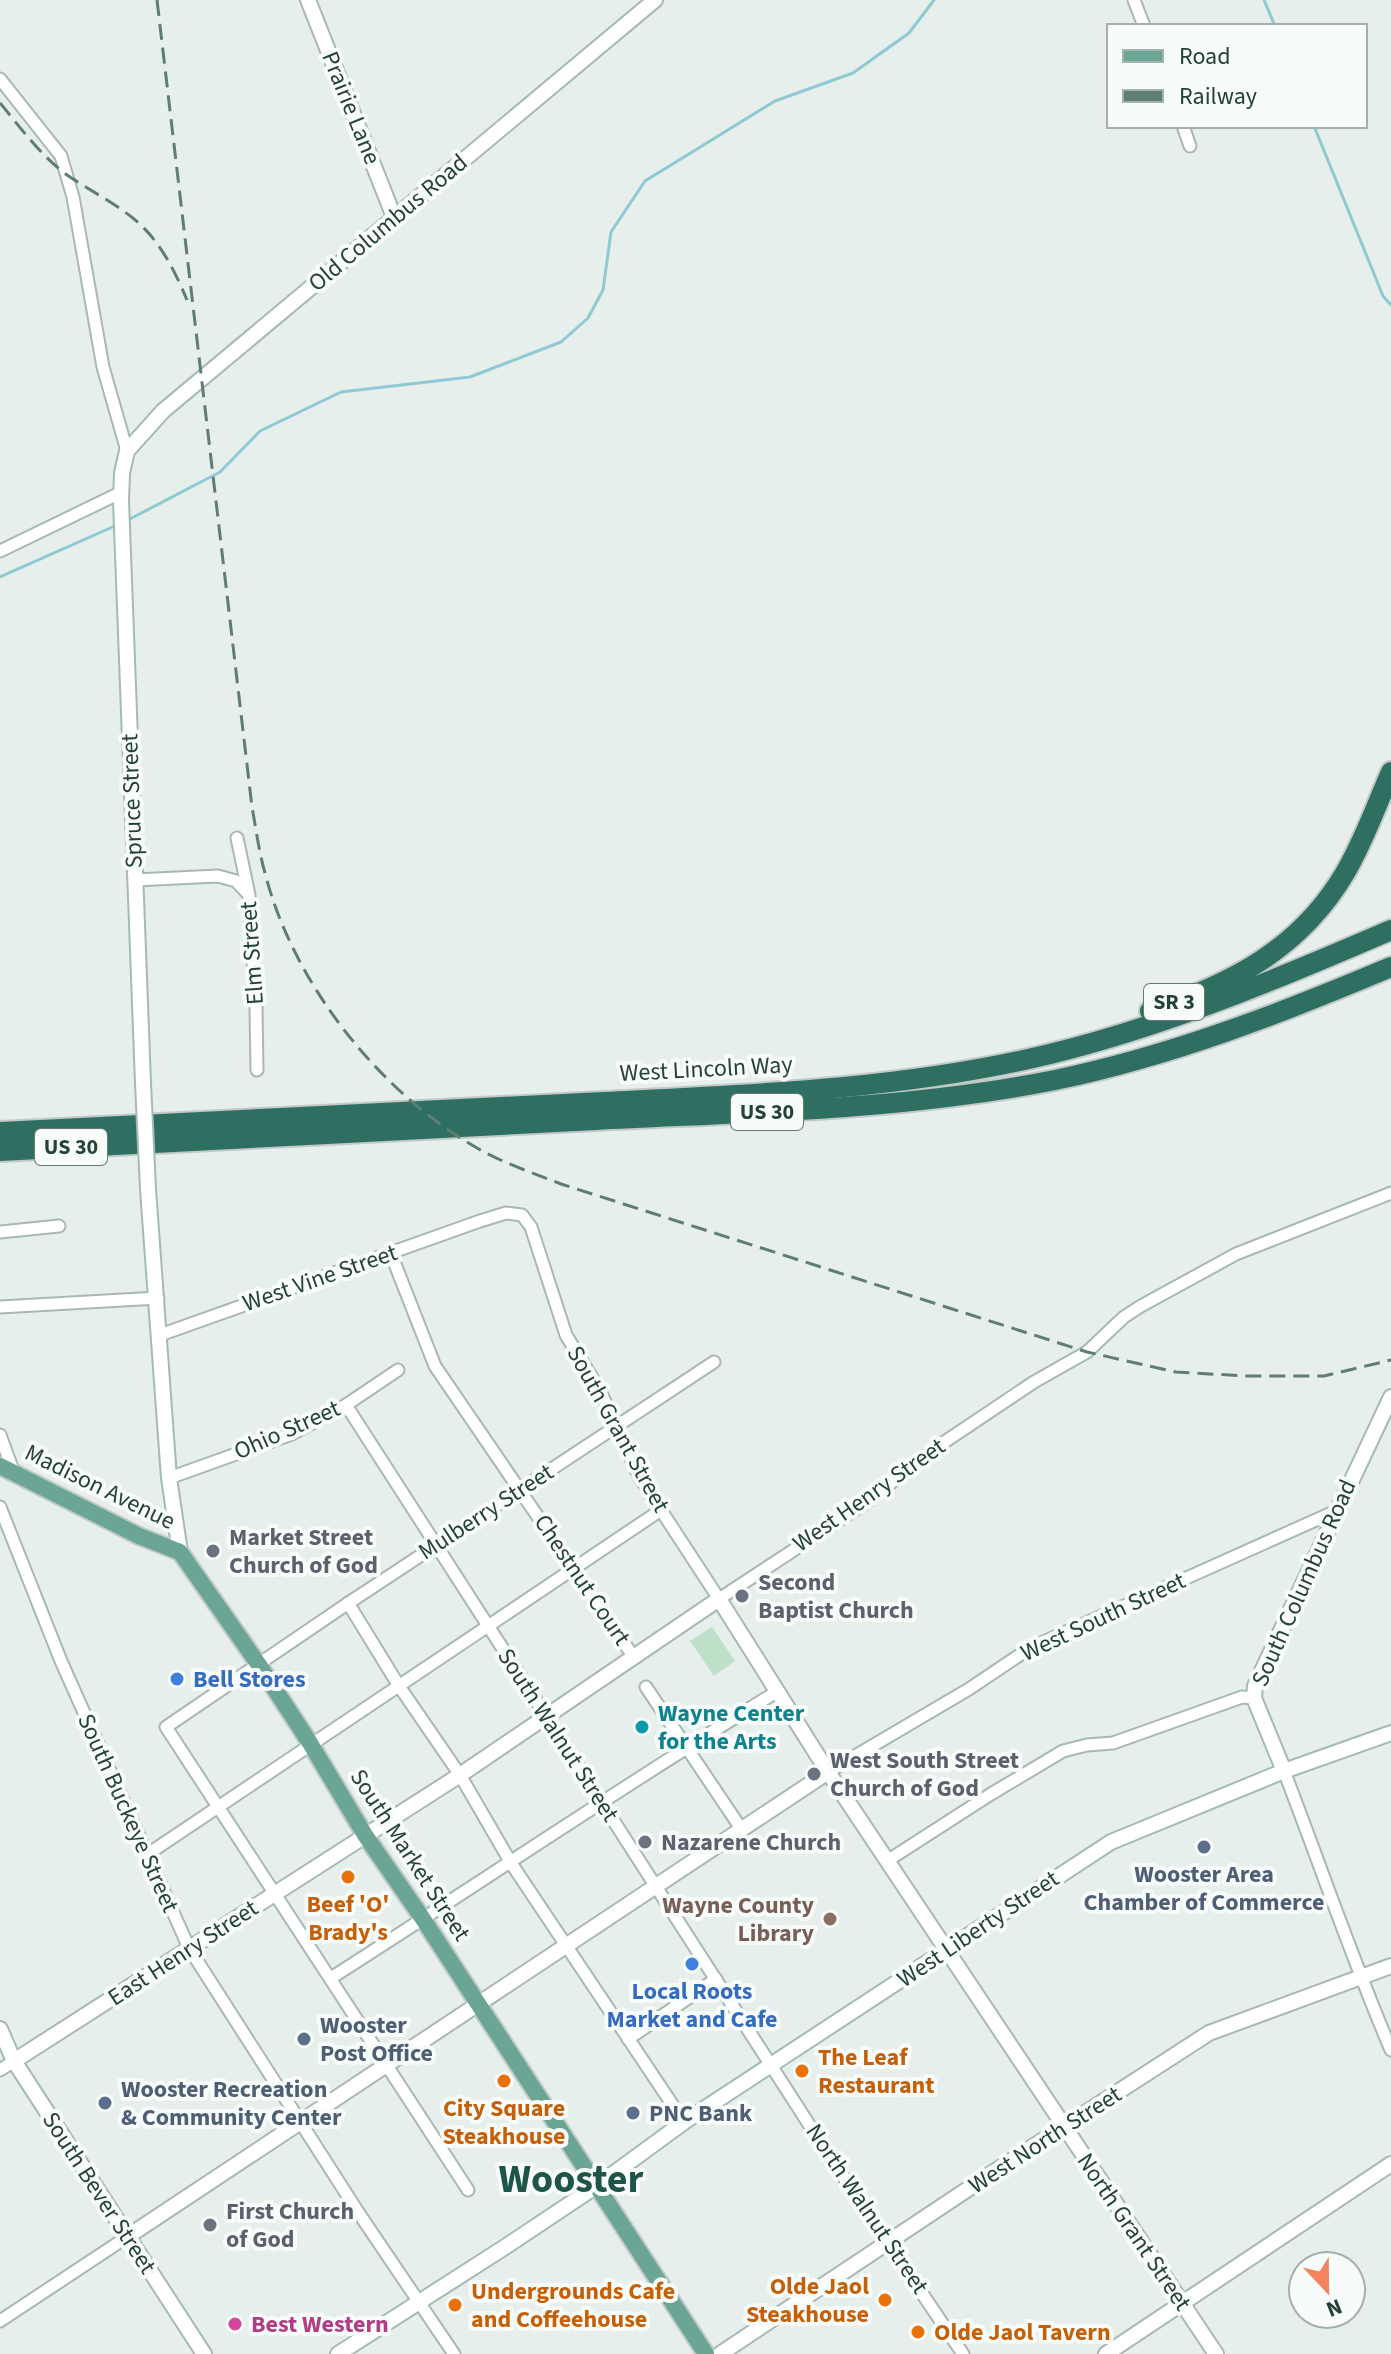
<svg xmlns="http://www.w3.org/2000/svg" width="1391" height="2354" viewBox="0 0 1391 2354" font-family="'Source Sans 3',sans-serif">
	<rect width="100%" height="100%" fill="#e6efeb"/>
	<path fill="#bfe0c8" d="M 712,1627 L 735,1661 L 714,1676 L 690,1641 Z"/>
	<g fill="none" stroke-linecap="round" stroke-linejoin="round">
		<g stroke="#8ec9d4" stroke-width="3">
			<path d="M 1264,0 L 1275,26"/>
			<path d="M 1314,126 L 1383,296 L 1391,305"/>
			<path d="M 128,520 L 220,472 L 260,431 L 341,392 L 470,377 L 561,342 L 588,318 L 603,290 L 611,232 L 645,181 L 775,101 L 853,73 L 909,33 L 934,0"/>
			<path d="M 0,577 L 117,525"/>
		</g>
		<defs>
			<g id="minor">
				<path d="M 1134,0 L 1144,26"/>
				<path d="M 0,79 L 61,156 L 73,197 L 103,367 L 127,451"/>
				<path d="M 1183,126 L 1190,146"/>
				<path d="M 0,551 L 122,492"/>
				<path d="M 237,838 L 249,895 L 256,1007 L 257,1070"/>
				<path d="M 135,880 L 218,876 L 236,881 L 248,894"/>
				<path d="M 0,1232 L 59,1226"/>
				<path d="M 391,1254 L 435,1366 L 633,1656"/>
				<path d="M 0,1307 L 158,1298"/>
				<path d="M 160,1335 L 480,1221 L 506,1213 L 522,1215 L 531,1227 L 566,1335 L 600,1391 L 640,1478 L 719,1599 L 861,1506 L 940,1445 L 1034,1382 L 1087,1352 L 1124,1317 L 1141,1306 L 1236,1254 L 1391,1193"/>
				<path d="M 346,1405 L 828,2154 L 963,2354"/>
				<path d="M 0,1435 L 14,1473"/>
				<path d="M 169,1478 L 292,1434 L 346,1405 L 398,1370"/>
				<path d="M 0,1507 L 61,1661 L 189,1948 L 358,2212 L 454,2354"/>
				<path d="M 348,1603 L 399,1686 L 460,1775 L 511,1863 L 684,2122"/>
				<path d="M 646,1687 L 742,1830"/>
				<path d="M 1284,1771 C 1320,1864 1352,1959 1391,2050"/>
				<path d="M 828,1772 L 969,1689 L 1030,1648 L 1336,1511"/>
				<path d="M 148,1854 L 661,1510"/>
				<path d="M 887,1861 L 991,1794 L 1063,1751 L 1087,1745 L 1113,1743 L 1242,1697 L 1254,1698"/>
				<path d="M 331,1978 C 480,1883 627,1783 778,1691"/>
				<path d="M 628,2039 L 716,1979"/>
				<path d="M 0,2070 L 14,2061"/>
				<path d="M 468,2190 L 166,1727 L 347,1604 L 714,1362"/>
				<path d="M 0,2321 L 127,2237"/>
			</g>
			<g id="tertiary">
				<path d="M 308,0 L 394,217"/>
				<path d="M 14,2061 L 460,1775 L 719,1599 L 828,1772 L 1216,2354"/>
				<path d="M 127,2237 L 828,1772"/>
				<path d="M 720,2354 L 980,2181 L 1209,2033 L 1391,1966"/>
				<path d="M 1106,2354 L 1391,2164"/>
			</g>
			<g id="secondary">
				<path d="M 143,1083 L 121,501 L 122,473 L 127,451 L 163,411 L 655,0"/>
				<path d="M 148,1189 L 169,1478 L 180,1552"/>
				<path d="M 1284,1771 L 1254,1698 L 1255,1686 L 1391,1397"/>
				<path d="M 0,2029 L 14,2061 L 204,2354"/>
				<path d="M 338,2354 L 505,2247 L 598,2185 L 684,2122 L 1111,1842 L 1284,1771 L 1391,1733"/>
			</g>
			<path id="primary" d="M 0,1466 L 139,1536 L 180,1552 L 259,1665 L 310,1743 L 365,1835 L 423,1919 L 706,2354"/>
			<g id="motorway">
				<path d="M 1150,1011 C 1232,984 1300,949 1345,873 C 1364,841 1376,806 1391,772"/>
				<path d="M 0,1132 C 194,1122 389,1113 583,1103 C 739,1095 898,1091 1050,1054 C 1168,1025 1280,978 1391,930"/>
				<path d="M 0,1151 C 199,1141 397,1130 596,1120 C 749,1112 904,1110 1055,1080 C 1171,1056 1282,1013 1391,967"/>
			</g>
		</defs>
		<use href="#minor" stroke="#a8b8b2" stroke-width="15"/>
		<use href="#tertiary" stroke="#a8b8b2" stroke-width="18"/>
		<use href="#secondary" stroke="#a4bbb3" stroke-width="18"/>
		<use href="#primary" stroke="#c2cac8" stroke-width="20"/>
		<use href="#motorway" stroke="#c2cac8" stroke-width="24"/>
		<use href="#minor" stroke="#fff" stroke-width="11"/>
		<use href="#tertiary" stroke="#fff" stroke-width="14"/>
		<use href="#secondary" stroke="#fff" stroke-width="14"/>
		<use href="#primary" stroke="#6aa596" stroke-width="16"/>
		<use href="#motorway" stroke="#2f6f62" stroke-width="20"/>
		<g stroke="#5f7d75" stroke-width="3" stroke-dasharray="16 8" stroke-linecap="butt">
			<path d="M 157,0 L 252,807 C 256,829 259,852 265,873 C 293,983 379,1092 477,1148 C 503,1163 533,1173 561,1184 L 1087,1352 L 1176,1372 L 1246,1376 L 1324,1376 L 1391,1360"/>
			<path d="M 0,103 C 20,127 41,156 67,175 C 89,190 113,202 134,219 C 159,239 175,271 187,300"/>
		</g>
		<defs>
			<path id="secondary-bridge" d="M 143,1083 L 148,1189"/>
		</defs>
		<use href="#secondary-bridge" stroke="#a4bbb3" stroke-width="18" stroke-linecap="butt"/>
		<use href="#secondary-bridge" stroke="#fff" stroke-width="14"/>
	</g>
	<g fill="#6b7280" stroke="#f7fbf9" stroke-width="3">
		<circle cx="213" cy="1551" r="8"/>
		<circle cx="742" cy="1596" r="8"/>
		<circle cx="814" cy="1774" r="8"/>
		<circle cx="645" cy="1842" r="8"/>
		<circle cx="210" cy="2225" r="8"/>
	</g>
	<g fill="#3f7fe0" stroke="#f7fbf9" stroke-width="3">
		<circle cx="177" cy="1679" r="8"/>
		<circle cx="692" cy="1964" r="8"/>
	</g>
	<circle fill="#0f9aa8" stroke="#f7fbf9" stroke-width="3" cx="642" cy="1727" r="8"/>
	<g fill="#5c6f8a" stroke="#f7fbf9" stroke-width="3">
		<circle cx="1204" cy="1847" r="8"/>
		<circle cx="304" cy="2039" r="8"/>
		<circle cx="105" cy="2103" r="8"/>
		<circle cx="633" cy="2113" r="8"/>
	</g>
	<g fill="#e8710a" stroke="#f7fbf9" stroke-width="3">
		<circle cx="348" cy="1877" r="8"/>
		<circle cx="802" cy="2071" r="8"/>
		<circle cx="504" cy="2081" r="8"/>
		<circle cx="885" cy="2300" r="8"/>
		<circle cx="455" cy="2305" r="8"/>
		<circle cx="918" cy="2332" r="8"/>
	</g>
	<circle fill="#8d6e63" stroke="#f7fbf9" stroke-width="3" cx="830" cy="1919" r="8"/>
	<circle fill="#d1479c" stroke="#f7fbf9" stroke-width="3" cx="235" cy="2324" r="8"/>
	<g text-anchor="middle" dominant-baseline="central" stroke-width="8" stroke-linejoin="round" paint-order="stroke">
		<g fill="#f7fbf9" stroke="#637a73" stroke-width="2">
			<rect x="1144" y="984" width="60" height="36" rx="6"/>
			<rect x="731" y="1094" width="72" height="36" rx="6"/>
			<rect x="35" y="1129" width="72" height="36" rx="6"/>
		</g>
		<g font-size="22" font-weight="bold" fill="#24423a">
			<text x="1174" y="1002">SR 3</text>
			<text x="767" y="1112">US 30</text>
			<text x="71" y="1147">US 30</text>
		</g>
		<g font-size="24" fill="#24423a" stroke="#f7fbf9">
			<text transform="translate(351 108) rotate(68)">Prairie Lane</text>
			<text transform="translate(388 223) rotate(-40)">Old Columbus Road</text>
			<text transform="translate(132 801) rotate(-92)">Spruce Street</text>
			<text transform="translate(252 953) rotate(-94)">Elm Street</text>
			<text transform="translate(706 1069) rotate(-3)">West Lincoln Way</text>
			<text transform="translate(320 1278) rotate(-19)">West Vine Street</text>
			<text transform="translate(618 1429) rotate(61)">South Grant Street</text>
			<text transform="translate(287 1430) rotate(-24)">Ohio Street</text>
			<text transform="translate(100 1487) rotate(26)">Madison Avenue</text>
			<text transform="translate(869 1495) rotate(-35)">West Henry Street</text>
			<text transform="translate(486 1512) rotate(-33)">Mulberry Street</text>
			<text transform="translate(582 1580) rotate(56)">Chestnut Court</text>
			<text transform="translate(1304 1583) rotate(-66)">South Columbus Road</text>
			<text transform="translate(1103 1617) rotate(-25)">West South Street</text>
			<text transform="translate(558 1735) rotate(57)">South Walnut Street</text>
			<text transform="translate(128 1813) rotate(66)">South Buckeye Street</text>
			<text transform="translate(410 1855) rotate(57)">South Market Street</text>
			<text transform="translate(978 1929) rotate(-34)">West Liberty Street</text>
			<text transform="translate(183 1953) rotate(-33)">East Henry Street</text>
			<text transform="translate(1045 2140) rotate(-33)">West North Street</text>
			<text transform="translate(99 2193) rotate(57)">South Bever Street</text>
			<text transform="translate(867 2209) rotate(56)">North Walnut Street</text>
			<text transform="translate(1134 2232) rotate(56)">North Grant Street</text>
		</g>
		<g font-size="24" font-weight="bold" fill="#5b616d" stroke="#f7fbf9" text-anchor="start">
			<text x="229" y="1537">Market Street<tspan x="229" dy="28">Church of God</tspan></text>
			<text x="758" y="1582">Second<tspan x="758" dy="28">Baptist Church</tspan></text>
			<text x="830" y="1760">West South Street<tspan x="830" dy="28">Church of God</tspan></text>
			<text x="661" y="1842">Nazarene Church</text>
			<text x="226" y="2211">First Church<tspan x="226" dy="28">of God</tspan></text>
		</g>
		<g font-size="24" font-weight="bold" fill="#366cbe" stroke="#f7fbf9" text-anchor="start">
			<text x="193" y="1679">Bell Stores</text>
			<text x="692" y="1991" text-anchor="middle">Local Roots<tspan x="692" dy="28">Market and Cafe</tspan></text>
		</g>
		<g font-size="24" font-weight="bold" fill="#0d838f" stroke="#f7fbf9" text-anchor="start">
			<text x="658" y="1713">Wayne Center<tspan x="658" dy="28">for the Arts</tspan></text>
		</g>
		<g font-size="24" font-weight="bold" fill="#4e5e75" stroke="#f7fbf9" text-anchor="start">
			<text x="1204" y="1874" text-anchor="middle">Wooster Area<tspan x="1204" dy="28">Chamber of Commerce</tspan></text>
			<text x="320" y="2025">Wooster<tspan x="320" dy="28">Post Office</tspan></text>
			<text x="121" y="2089">Wooster Recreation<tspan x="121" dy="28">&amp; Community Center</tspan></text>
			<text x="649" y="2113">PNC Bank</text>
		</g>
		<g font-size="24" font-weight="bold" fill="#c56008" stroke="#f7fbf9" text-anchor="start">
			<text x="348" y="1904" text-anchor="middle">Beef 'O'<tspan x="348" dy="28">Brady's</tspan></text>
			<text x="818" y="2057">The Leaf<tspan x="818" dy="28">Restaurant</tspan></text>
			<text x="504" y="2108" text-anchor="middle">City Square<tspan x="504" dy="28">Steakhouse</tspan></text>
			<text x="869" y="2286" text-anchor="end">Olde Jaol<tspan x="869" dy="28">Steakhouse</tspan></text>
			<text x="471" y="2291">Undergrounds Cafe<tspan x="471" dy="28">and Coffeehouse</tspan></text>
			<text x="934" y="2332">Olde Jaol Tavern</text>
		</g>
		<g font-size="24" font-weight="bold" fill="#785e54" stroke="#f7fbf9" text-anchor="end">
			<text x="814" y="1905">Wayne County<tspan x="814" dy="28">Library</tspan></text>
		</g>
		<g font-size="24" font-weight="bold" fill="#b23c85" stroke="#f7fbf9" text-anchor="start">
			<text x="251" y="2324">Best Western</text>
		</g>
		<g font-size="40" font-weight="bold" fill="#1f5548" stroke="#f7fbf9">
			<text x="571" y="2179">Wooster</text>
		</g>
	</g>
	<rect x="1107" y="24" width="260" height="104" fill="#f7fbf9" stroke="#a3b1ad" stroke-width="2"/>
	<rect x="1123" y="50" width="40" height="12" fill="#6aa596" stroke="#a3b1ad" stroke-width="2"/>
	<text x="1179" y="64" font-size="24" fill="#24423a">Road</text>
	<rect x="1123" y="90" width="40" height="12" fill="#5f7d75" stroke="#a3b1ad" stroke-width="2"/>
	<text x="1179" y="104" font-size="24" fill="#24423a">Railway</text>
	<g transform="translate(1327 2290) rotate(158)"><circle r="38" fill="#f7fbf9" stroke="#a3b1ad" stroke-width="2"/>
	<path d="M0-6L14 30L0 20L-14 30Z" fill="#f4845f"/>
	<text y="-12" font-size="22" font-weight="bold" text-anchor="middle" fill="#24423a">N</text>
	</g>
</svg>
